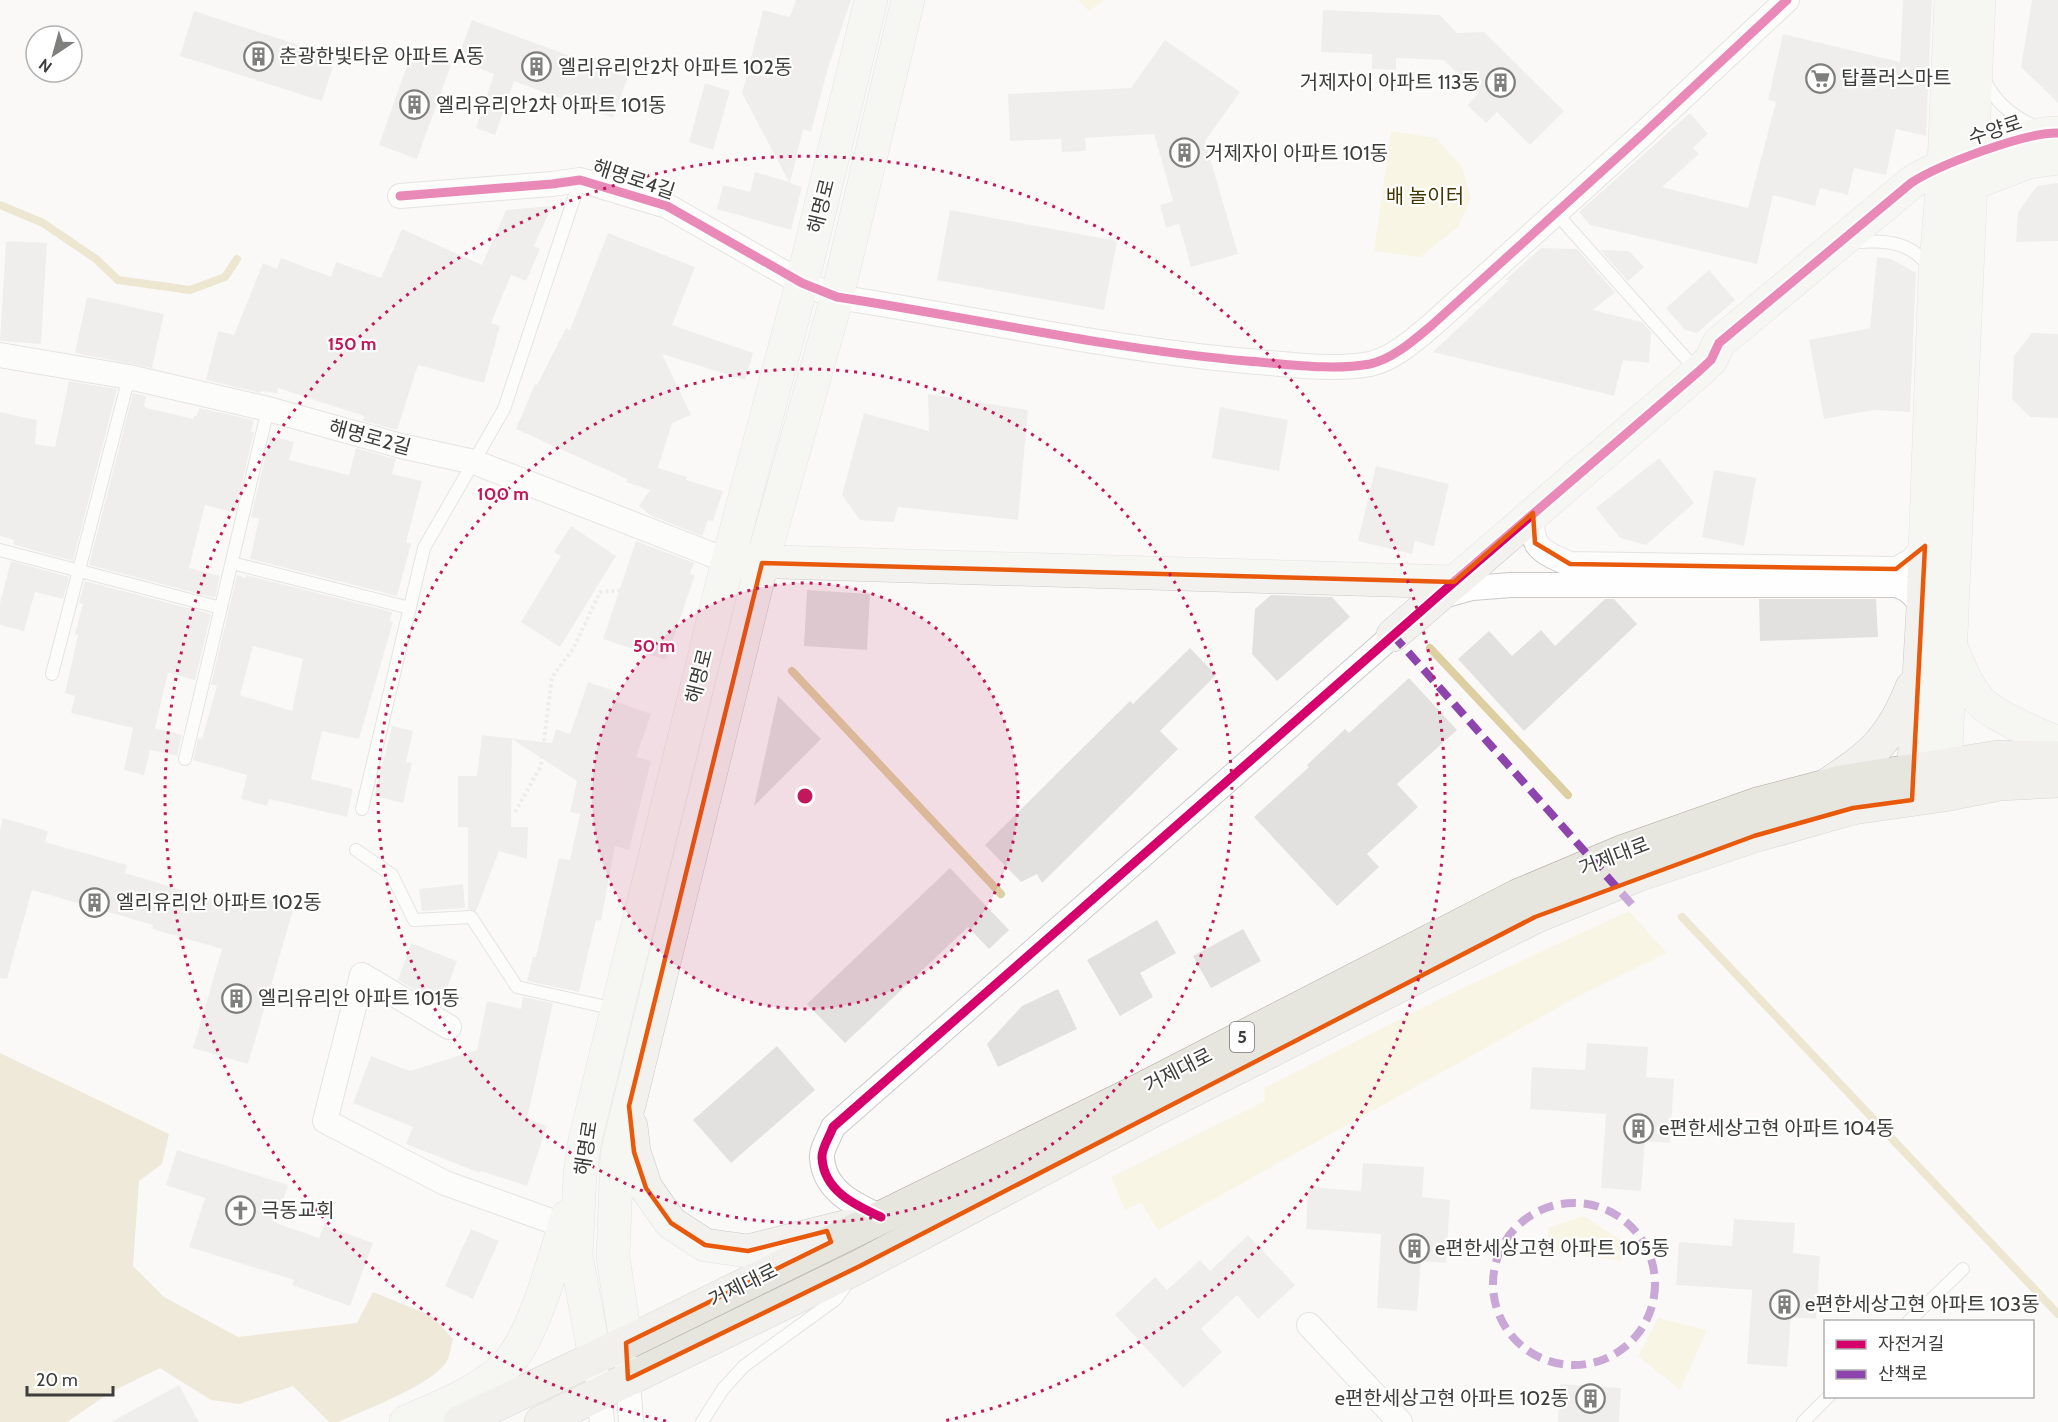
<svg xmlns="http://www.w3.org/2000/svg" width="2058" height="1422" viewBox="0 0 2058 1422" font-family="Cabin,'Noto Sans KR',sans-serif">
	<rect width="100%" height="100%" fill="#faf9f7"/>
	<g fill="#f9efce">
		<path d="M 1078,0 L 1105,0 L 1089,11 Z"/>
		<path d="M 1391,131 L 1436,138 L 1462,167 L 1471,199 L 1458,227 L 1420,257 L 1374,251 Z"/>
		<path d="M 1629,911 L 1667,953 L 1579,996 L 1158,1230 L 1141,1203 L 1125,1210 L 1111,1177 L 1265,1101 L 1264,1088 L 1441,998 Z"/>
		<path d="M 1584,1216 L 1624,1242 L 1621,1261 L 1546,1249 L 1549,1227 Z"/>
		<path d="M 1658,1318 L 1707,1330 L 1680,1390 L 1638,1356 Z"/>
	</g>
	<path fill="#dfd4b1" d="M 0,1053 L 169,1134 L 162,1164 L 139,1181 L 133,1266 L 164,1297 L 238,1337 L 357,1323 L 373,1292 L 432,1316 L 453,1339 C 451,1346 450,1355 447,1361 C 434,1384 363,1411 338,1422 L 329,1422 L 293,1386 L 239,1404 L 211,1400 L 160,1368 L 111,1392 L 67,1422 L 0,1422 Z"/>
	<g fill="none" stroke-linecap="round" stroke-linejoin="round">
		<g stroke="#ddcfa2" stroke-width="8">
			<path d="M 0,205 L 43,223 L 96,259 L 118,280 L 190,290 L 225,277 L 237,259"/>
			<path d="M 1430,648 L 1568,795"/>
			<path d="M 792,671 L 1001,894"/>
			<path d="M 1682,917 L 2058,1314"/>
		</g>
	</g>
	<g fill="#e2e1e0" fill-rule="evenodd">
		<path d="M 796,0 L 851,0 L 828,68 L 811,132 L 803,129 L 790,183 L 802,187 L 791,230 L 717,209 L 723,185 L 750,192 L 755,172 L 789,182 L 742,93 L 763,10 L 790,17 Z"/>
		<path d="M 1903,0 L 1932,0 L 1926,136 L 1896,129 L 1886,175 L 1854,168 L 1848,195 L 1820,188 L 1815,206 L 1773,195 L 1757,264 L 1590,225 L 1579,212 L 1690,113 L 1708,134 L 1693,148 L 1699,154 L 1662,187 L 1748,208 L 1776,102 L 1768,100 L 1783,34 L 1900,62 Z"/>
		<path d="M 2032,0 L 2058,0 L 2058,103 L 2021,67 Z"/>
		<path d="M 1323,10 L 1440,15 L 1457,33 L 1484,32 L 1564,111 L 1530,145 L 1497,112 L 1486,123 L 1467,105 L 1478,94 L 1444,60 L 1396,58 L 1396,70 L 1372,69 L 1372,54 L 1321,52 Z"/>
		<path d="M 194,11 L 336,57 L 322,101 L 180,56 Z"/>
		<path d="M 472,20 L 628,77 L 613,118 L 514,81 L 495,135 L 476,128 L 494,74 L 457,60 Z"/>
		<path d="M 1165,40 L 1240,92 L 1205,141 L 1238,254 L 1191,267 L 1179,224 L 1166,228 L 1160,205 L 1173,201 L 1154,134 L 1085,138 L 1086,151 L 1062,152 L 1061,139 L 1010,141 L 1008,94 L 1131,88 Z"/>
		<path d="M 412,51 L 451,65 L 417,159 L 379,145 Z"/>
		<path d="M 705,83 L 730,91 L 713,150 L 689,142 Z"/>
		<path d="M 2058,183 L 2058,241 L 2016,242 L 2018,212 L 2037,186 Z"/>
		<path d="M 552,206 L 534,246 L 540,249 L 526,281 L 511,275 L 491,323 L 500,326 L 484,383 L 418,365 L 397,430 L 363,421 L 364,416 L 278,388 L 277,393 L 261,391 L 260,393 L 206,380 L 218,331 L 234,335 L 263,263 L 277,269 L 281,258 L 331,277 L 336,262 L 381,278 L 402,229 L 482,265 L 506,210 Z"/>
		<path d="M 950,210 L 1117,241 L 1104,310 L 937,280 Z"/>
		<path d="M 608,233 L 695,267 L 672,325 L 753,353 L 745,380 L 662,354 L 691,415 L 672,423 L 658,468 L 687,477 L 686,480 L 723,491 L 713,521 L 708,520 L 702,536 L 650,515 L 639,506 L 650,490 L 626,482 L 627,479 L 516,429 L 535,384 L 537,385 L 566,328 L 570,330 Z"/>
		<path d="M 6,241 L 47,243 L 41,344 L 0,341 Z"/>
		<path d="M 1541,248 L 1577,249 L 1615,292 L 1593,310 L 1642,322 L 1651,332 L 1649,363 L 1623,360 L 1614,396 L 1433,352 L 1509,280 L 1505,280 Z"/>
		<path d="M 1600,250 L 1629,251 L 1644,267 L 1628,281 Z"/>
		<path d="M 1877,257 L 1891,259 L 1916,273 L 1910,412 L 1874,410 L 1824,419 L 1809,340 L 1870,328 Z"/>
		<path d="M 1709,270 L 1735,300 L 1697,333 L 1685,330 L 1666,308 Z"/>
		<path d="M 87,297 L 164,314 L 152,368 L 75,353 Z"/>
		<path d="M 2032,333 L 2058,334 L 2058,418 L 2030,417 L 2012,399 L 2014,356 Z"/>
		<path d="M 69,381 L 117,389 L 73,561 L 15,545 L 13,544 L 14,540 L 0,536 L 0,412 L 37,420 L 35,444 L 55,447 Z"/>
		<path d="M 133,393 L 146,396 L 144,406 L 147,408 L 193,419 L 194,416 L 197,416 L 199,408 L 254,420 L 251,432 L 254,432 L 235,513 L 205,505 L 189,568 L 220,576 L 215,598 L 89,565 Z"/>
		<path d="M 928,394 L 1028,410 L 1018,520 L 898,507 L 894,522 L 860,520 L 842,495 L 864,413 L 929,431 Z"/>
		<path d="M 1220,407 L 1288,420 L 1279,471 L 1212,458 Z"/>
		<path d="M 270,436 L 294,442 L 289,460 L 349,475 L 356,448 L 396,459 L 392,474 L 422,481 L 406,542 L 411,544 L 397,596 L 250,559 L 259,519 L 251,517 Z"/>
		<path d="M 1659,458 L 1694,503 L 1646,545 L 1620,538 L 1596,508 Z"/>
		<path d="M 1376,466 L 1449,484 L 1434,546 L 1415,541 L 1412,554 L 1358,541 Z"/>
		<path d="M 1714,470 L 1756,478 L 1744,546 L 1702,537 Z"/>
		<path d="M 571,526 L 616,556 L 560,647 L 521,622 L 561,556 L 554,552 Z"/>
		<path d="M 636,541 L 694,563 L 690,574 L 695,575 L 666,660 L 603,639 Z"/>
		<path d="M 11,561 L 69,577 L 63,599 L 35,592 L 24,631 L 0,625 L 0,603 Z"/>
		<path d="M 237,575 L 246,578 L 246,575 L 392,612 L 390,621 L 393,622 L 359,739 L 322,731 L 311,779 L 353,789 L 347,817 L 269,799 L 267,806 L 241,799 L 247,775 L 193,760 L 198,738 L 202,739 L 217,686 L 211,684 ZM 253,646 L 303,659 L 292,711 L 240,695 Z"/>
		<path d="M 85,581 L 211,614 L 195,680 L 168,673 L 155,728 L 182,735 L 177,756 L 150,750 L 144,775 L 124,770 L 133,728 L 71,713 L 75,696 L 65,693 L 78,635 L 75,634 L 83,604 L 79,603 Z"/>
		<path d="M 807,590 L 870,594 L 867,650 L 804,646 Z"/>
		<path d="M 1271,595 L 1332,597 L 1350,617 L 1277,681 L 1252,654 L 1255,609 Z"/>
		<path d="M 1605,599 L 1614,599 L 1637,624 L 1524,731 L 1458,659 L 1489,631 L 1512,656 L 1541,630 L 1555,646 Z"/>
		<path d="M 1759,599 L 1876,599 L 1878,637 L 1760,641 Z"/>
		<path d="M 1190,648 L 1216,675 L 1160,731 L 1178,749 L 1042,883 L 1037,874 L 1021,882 L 985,845 L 1130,701 L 1133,704 Z"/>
		<path d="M 1409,678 L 1457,730 L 1397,784 L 1418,807 L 1367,854 L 1379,867 L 1337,906 L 1254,817 L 1309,767 L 1307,765 L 1345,729 L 1349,733 Z"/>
		<path d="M 588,682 L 617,692 L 614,701 L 651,714 L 636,757 L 651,761 L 629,850 L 615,846 L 601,921 L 596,920 L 579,992 L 527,981 L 533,957 L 536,957 L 559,858 L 570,860 L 580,814 L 570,812 L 577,781 L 512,739 L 511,827 L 528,827 L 527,859 L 499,851 L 476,911 L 468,909 L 468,827 L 458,827 L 458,776 L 477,776 L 482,735 L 552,743 L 556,729 L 570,734 Z"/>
		<path d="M 778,696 L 821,739 L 754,806 Z"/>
		<path d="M 392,726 L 413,731 L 406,762 L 412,763 L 403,803 L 374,796 Z"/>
		<path d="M 3,818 L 48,831 L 45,842 L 127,865 L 125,873 L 239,907 L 243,892 L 294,907 L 248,1064 L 193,1048 L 222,949 L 152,929 L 153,925 L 32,890 L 7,979 L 0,978 L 0,830 Z"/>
		<path d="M 950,868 L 1009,930 L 989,949 L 968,927 L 845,1043 L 807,1004 Z"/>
		<path d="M 463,884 L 465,908 L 422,911 L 419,889 Z"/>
		<path d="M 1157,920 L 1176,953 L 1140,973 L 1153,997 L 1120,1016 L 1087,960 Z"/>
		<path d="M 1243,929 L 1261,961 L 1211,988 L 1193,956 Z"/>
		<path d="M 411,943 L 457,961 L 442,1002 L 420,993 L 398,980 Z"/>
		<path d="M 1058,989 L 1077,1029 L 998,1067 L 987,1044 L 1022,1006 Z"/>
		<path d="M 523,997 L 553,1003 L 527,1119 L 547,1126 L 527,1186 L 481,1171 L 480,1173 L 406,1144 L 413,1127 L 353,1103 L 371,1056 L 410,1071 L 477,1050 L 487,1001 L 521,1009 Z"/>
		<path d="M 1587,1043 L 1648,1047 L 1646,1077 L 1674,1079 L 1670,1143 L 1645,1141 L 1641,1191 L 1601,1188 L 1606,1114 L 1530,1109 L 1532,1067 L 1585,1070 Z"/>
		<path d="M 777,1046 L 815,1090 L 731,1163 L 693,1120 Z"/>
		<path d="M 177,1150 L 288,1185 L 276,1223 L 319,1238 L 324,1225 L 373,1243 L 350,1306 L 292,1285 L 294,1280 L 189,1247 L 205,1198 L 166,1185 Z"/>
		<path d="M 1363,1163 L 1424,1167 L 1422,1197 L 1450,1200 L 1446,1263 L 1421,1261 L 1417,1311 L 1377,1308 L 1381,1234 L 1306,1229 L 1308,1187 L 1361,1191 Z"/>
		<path d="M 1734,1219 L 1795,1223 L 1793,1253 L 1820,1256 L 1816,1319 L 1791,1317 L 1787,1367 L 1747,1364 L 1752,1290 L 1676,1285 L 1679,1242 L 1732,1246 Z"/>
		<path d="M 471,1229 L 499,1241 L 473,1299 L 445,1286 Z"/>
		<path d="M 1248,1235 L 1295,1285 L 1258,1319 L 1237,1295 L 1201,1329 L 1222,1352 L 1183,1388 L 1115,1315 L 1155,1277 L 1167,1290 L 1200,1260 L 1210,1271 Z"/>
		<path d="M 1560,1384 L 1621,1388 L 1619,1422 L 1558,1422 Z"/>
		<path d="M 179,1385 L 199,1422 L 111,1422 Z"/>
	</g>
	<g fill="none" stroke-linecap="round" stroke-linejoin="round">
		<defs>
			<g id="lane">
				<path d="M 1984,79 C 1995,103 2014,118 2039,128"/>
				<path d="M 1556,213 L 1697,371"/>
				<path d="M 1861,242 C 1888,240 1912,243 1929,267"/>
				<path d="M 0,550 L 221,608"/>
				<path d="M 232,563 L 410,608"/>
				<path d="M 52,674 L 129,377"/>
				<path d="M 185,759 L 268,409"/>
				<path d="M 362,809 L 424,548 L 504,409 L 580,180"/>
				<path d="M 356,850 L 392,875 L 414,920 L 471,917 L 517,987 L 615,1009"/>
				<path d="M 1908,1322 L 1963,1269"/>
				<path d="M 702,1422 L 723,1389 L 744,1366 L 836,1299 L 849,1281"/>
				<path d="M 1803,1422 L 1829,1396"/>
			</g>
			<g id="street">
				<path d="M 400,196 L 552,184 L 580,180 L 667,206 L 802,283 L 837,297 C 974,318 1109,349 1247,361 C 1287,364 1331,371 1370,364 C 1393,359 1414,340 1432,325 L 1642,135 L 1787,0"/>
				<path d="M 0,355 L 129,377 L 268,409 L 401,446 L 474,462 L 728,561"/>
				<path d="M 1533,513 C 1529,547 1541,552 1570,564 L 1896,569 L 1911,561 L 1925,546"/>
				<path d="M 1443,596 L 1472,588 L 1511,585 L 1895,585 C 1910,589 1915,596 1923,609"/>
				<path d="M 449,1027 L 362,975 L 325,1121 L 445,1183 L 565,1226"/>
				<path d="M 881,1217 C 855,1205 824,1191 822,1158 C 821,1149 830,1136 833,1127 L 1393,635"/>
				<path d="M 1309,1325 L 1400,1422"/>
				<path d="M 595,1358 L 602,1422"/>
				<path d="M 627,1365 L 631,1422"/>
			</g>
			<g id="secondary">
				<path d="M 1953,191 L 2029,162 L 2058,158"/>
				<path d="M 742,561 L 1454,582"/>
				<path d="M 1393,635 L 1698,372 L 1711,360 L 1719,343 L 1911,183 C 1938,165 2026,132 2058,133"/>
				<path d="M 1952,649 C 1960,667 1967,688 1982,703 C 1994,715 2041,737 2058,742"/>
				<path d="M 1824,787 C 1871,756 1891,741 1912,687"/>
				<path d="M 1944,794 L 1979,0"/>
				<path d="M 1912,798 L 1923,609 L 1935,275 L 1944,166 L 1951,0"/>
				<path d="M 631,1126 L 634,1152 L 646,1188 L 671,1223 L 705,1245 L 748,1251 L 848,1226"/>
				<path d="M 626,1343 L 613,1257 L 617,1154 L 762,563 L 837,297 L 908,0"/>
				<path d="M 595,1358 L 576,1255 L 580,1175 L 585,1140 L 728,561 L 802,283 L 871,0"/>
				<path d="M 406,1422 C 439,1407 486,1390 509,1362 C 535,1332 555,1257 567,1217"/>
			</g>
			<g id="primary">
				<path d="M 460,1422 L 626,1343 L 1134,1093 L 1517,896 L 1624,851 L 1757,804 L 1841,782 L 1998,757 L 2058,758"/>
				<path d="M 541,1422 L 860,1266 L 1156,1109 L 1535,917 L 1638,875 L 1754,836 L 1853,808 L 1944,795 L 1999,784 L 2058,781"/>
			</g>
		</defs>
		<use href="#lane" stroke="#cac9c8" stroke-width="14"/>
		<use href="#street" stroke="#cac9c8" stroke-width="26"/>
		<use href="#secondary" stroke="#cac9c8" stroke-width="34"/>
		<use href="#primary" stroke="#aeaa9e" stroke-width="34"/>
		<path stroke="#dedede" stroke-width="4" stroke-dasharray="3 3" stroke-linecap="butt" d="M 515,812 L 541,766 L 552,677 L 573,649 L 600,592 L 639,589 L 686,605"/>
		<use href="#lane" stroke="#fefefe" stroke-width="12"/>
		<use href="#street" stroke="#fefefe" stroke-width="24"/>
		<use href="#secondary" stroke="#f2f1ee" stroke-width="33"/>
		<use href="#primary" stroke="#e6e5de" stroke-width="33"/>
		<g stroke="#8e44ad" stroke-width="8" stroke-dasharray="15 8" stroke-linecap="butt">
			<path d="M 1393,635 L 1634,907"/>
			<circle cx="1574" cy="1284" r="81"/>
		</g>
		<defs>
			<g id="cycleway">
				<path d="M 400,196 L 552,184 L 580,180 L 667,206 L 802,283 L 837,297 C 974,318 1109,349 1247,361 C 1287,364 1331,371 1370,364 C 1393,359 1414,340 1432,325 L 1642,135 L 1787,0"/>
				<path d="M 881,1217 C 855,1205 824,1191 822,1158 C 821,1149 830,1136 833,1127 L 1454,582 L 1698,372 L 1711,360 L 1719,343 L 1911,183 C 1938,165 2026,132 2058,133"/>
			</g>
		</defs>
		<use href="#cycleway" stroke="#fff" stroke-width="13"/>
		<use href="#cycleway" stroke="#d6006c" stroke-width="9"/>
	</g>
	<path d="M0 0H2058V1422H0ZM 1533,513 L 1535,543 L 1570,564 L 1896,569 L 1925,546 L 1912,800 L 1853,808 L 1754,836 L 1535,917 L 860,1266 L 628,1379 L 626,1343 L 831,1242 L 827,1231 L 748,1251 L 705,1245 L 671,1223 L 646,1188 L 634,1152 L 629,1106 L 762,563 L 1454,582 Z" fill="#faf9f7" fill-opacity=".55" fill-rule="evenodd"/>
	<path fill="none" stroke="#e8590c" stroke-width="4.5" stroke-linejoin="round" d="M 1533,513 L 1535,543 L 1570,564 L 1896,569 L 1925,546 L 1912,800 L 1853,808 L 1754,836 L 1535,917 L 860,1266 L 628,1379 L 626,1343 L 831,1242 L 827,1231 L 748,1251 L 705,1245 L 671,1223 L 646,1188 L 634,1152 L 629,1106 L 762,563 L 1454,582 Z"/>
	<circle cx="805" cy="796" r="213" fill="#c2185b" fill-opacity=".12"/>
	<g fill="none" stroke="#c2185b" stroke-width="3" stroke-dasharray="3 6">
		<circle cx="805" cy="796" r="213"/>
		<circle cx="805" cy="796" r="427"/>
		<path d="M666 1421A640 640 0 1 1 944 1421"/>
	</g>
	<defs>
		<symbol id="building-ring" viewBox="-11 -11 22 22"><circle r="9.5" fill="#fff" stroke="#7f7f7d" stroke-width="1.5"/><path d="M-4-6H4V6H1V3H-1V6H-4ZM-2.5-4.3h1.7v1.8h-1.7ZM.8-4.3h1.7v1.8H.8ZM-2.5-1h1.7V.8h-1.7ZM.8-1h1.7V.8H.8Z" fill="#7f7f7d"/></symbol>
		<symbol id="supermarket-ring" viewBox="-11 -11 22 22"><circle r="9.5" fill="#fff" stroke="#7f7f7d" stroke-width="1.5"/><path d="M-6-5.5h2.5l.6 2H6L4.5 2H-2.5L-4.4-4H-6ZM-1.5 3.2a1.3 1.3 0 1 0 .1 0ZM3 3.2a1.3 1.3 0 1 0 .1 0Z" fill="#7f7f7d"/></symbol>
		<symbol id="church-ring" viewBox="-11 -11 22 22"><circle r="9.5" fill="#fff" stroke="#7f7f7d" stroke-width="1.5"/><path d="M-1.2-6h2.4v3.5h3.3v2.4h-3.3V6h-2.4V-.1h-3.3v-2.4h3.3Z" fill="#7f7f7d"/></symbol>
	</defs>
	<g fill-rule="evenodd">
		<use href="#building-ring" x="242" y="40" width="33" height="33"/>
		<use href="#building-ring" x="520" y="50" width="33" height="33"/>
		<use href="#supermarket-ring" x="1804" y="62" width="33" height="33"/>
		<use href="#building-ring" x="1484" y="66" width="33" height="33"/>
		<use href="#building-ring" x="398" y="88" width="33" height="33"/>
		<use href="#building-ring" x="1168" y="136" width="33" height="33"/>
		<use href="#building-ring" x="78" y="886" width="33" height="33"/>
		<use href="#building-ring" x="220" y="982" width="33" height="33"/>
		<use href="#building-ring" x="1622" y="1112" width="33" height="33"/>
		<use href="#church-ring" x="224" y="1194" width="33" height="33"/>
		<use href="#building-ring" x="1398" y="1232" width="33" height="33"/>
		<use href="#building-ring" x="1768" y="1288" width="33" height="33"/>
		<use href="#building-ring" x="1574" y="1382" width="33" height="33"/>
	</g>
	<g text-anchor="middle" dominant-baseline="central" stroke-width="4.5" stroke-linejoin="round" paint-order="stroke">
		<rect fill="#fff" stroke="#777776" stroke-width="1.5" x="1230" y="1022" width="24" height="30" rx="4.5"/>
		<g font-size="18" font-weight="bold" fill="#3d3d3b">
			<text x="1242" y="1037">5</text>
		</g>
		<g font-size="20" fill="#3d3d3b" stroke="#fff" text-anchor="start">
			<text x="279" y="56">춘광한빛타운 아파트 A동</text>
			<text x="558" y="67">엘리유리안2차 아파트 102동</text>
			<text x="1841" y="78">탑플러스마트</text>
			<text x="1480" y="82" text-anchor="end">거제자이 아파트 113동</text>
			<text x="436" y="105">엘리유리안2차 아파트 101동</text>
			<text x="1205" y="153">거제자이 아파트 101동</text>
			<text x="116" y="902">엘리유리안 아파트 102동</text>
			<text x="258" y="998">엘리유리안 아파트 101동</text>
			<text x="1659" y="1128">e편한세상고현 아파트 104동</text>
			<text x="261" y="1210">극동교회</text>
			<text x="1435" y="1248">e편한세상고현 아파트 105동</text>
			<text x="1805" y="1304">e편한세상고현 아파트 103동</text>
			<text x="1569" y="1398" text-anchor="end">e편한세상고현 아파트 102동</text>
		</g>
		<g font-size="20" fill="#3d3d3b" stroke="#fff">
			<text transform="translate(1995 130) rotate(-18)">수양로</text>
			<text transform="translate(634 179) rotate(18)">해명로4길</text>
			<text transform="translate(821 206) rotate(-76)">해명로</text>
			<text transform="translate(370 437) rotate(15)">해명로2길</text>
			<text transform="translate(699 676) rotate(-76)">해명로</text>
			<text transform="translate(1614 856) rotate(-21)">거제대로</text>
			<text transform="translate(1178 1070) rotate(-27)">거제대로</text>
			<text transform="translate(586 1148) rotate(-81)">해명로</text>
			<text transform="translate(743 1285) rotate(-26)">거제대로</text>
		</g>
		<g font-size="20" fill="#453702" stroke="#fff">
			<text x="1425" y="196">배 놀이터</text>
		</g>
	</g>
	<circle cx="805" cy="796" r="9" fill="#c2185b" stroke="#fff" stroke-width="3"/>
	<g font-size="18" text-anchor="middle" font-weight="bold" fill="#c2185b" stroke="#fff" stroke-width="4.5" stroke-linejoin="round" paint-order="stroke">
		<text x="352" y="350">150 m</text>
		<text x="503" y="500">100 m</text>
		<text x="654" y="652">50 m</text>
	</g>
	<rect x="1824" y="1320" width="210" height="78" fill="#ffffff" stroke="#b1b1b1" stroke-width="1.5"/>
	<rect x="1836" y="1340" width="30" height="9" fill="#d6006c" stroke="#b1b1b1" stroke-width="1.5"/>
	<text x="1878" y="1350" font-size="18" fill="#3d3d3b">자전거길</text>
	<rect x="1836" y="1370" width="30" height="9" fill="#8e44ad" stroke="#b1b1b1" stroke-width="1.5"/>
	<text x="1878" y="1380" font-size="18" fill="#3d3d3b">산책로</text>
	<g transform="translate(54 54) rotate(216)"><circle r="28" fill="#ffffff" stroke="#b1b1b1" stroke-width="1.5"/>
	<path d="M0-4.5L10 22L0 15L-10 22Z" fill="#7f7f7d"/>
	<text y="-9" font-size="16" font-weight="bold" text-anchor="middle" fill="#3d3d3b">N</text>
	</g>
	<path d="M27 1386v9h86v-9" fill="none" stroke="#3d3d3b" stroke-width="3"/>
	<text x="36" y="1386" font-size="18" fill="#3d3d3b" stroke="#ffffff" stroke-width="4.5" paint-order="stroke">20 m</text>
</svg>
